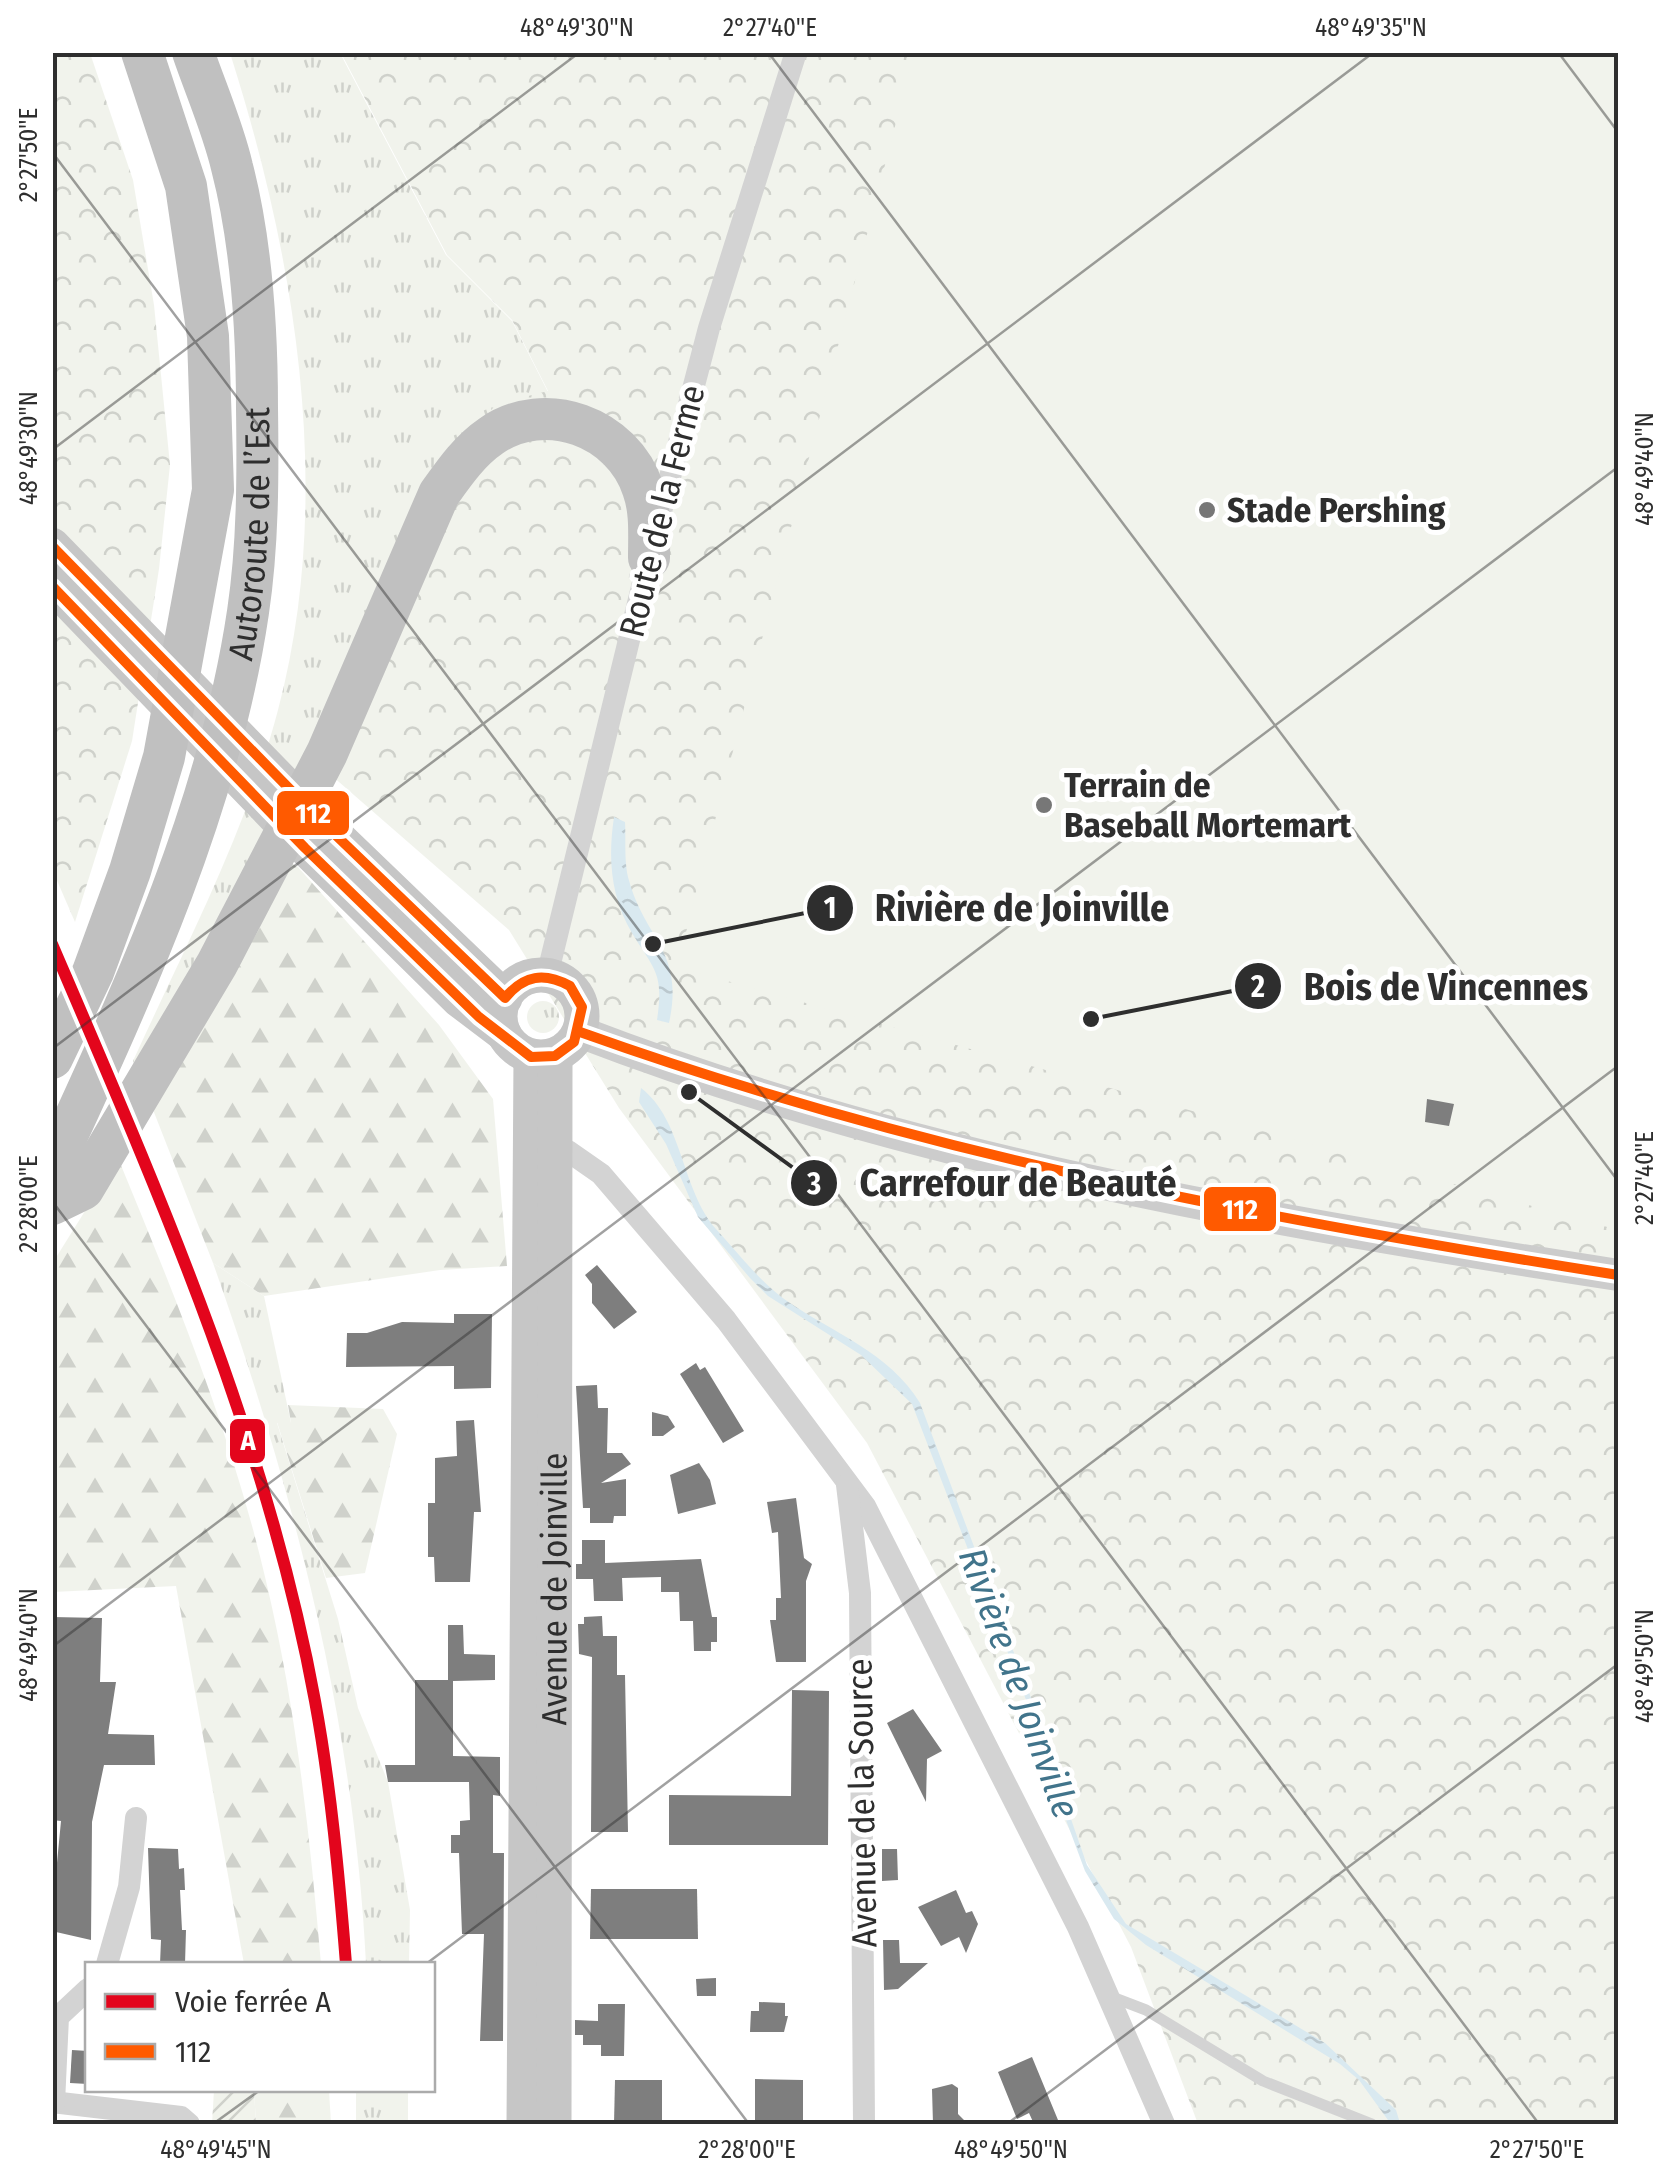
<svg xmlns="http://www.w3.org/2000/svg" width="1671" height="2177" viewBox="0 0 1671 2177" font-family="'Fira Sans Condensed',sans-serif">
	<defs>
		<pattern id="grass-tufts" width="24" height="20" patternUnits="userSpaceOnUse" patternTransform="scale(2.5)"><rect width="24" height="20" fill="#f1f3ec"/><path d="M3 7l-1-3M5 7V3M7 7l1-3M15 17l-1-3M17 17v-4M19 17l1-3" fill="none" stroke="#cfd1cb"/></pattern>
		<pattern id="forest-firs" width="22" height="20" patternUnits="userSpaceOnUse" patternTransform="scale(2.5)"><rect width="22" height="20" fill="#f1f3ec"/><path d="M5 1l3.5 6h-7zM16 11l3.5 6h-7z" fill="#cfd1cb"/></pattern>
		<pattern id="park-crowns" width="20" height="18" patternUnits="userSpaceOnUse" patternTransform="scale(2.5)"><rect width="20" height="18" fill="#f1f3ec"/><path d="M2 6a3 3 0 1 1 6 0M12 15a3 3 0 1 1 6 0" fill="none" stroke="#cfd1cb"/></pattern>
		<pattern id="garden-furrows" width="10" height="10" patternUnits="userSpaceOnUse" patternTransform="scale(2.5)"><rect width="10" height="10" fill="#f1f3ec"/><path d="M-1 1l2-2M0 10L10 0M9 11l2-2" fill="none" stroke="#cfd1cb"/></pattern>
		<pattern id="water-ripples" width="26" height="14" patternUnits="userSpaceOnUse" patternTransform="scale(2.5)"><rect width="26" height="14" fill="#d9e9f0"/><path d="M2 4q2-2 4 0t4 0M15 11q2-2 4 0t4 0" fill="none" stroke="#bbc8ce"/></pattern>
	</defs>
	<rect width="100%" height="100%" fill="#fff"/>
	<g fill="url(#grass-tufts)">
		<path d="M 230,53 L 340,53 L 446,255 L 512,321 L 548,392 L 308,755 L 136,1068 L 133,1061 C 185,947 246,832 278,710 C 335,495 296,260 230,53 Z"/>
		<circle cx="543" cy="1017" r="16"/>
		<path d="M 213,1263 L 264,1296 L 291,1423 L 277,1423 L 338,1619 L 358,1708 L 388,1782 L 410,1910 L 409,1964 L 366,1964 C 354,1722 294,1491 213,1263 Z"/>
		<rect x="356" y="2090" width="52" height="34"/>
	</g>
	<g fill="url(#forest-firs)">
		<path d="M 287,862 L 297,866 L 439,1025 L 493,1099 L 507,1266 L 440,1270 L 264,1296 L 213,1263 L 148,1097 Z"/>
		<path d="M 118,1158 C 175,1296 232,1435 266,1581 C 296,1707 310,1836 321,1964 L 244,1964 L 176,1586 L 53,1592 L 52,1264 Z"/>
		<path d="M 288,1405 L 383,1409 L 397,1434 L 365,1573 L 326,1578 L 277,1422 L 291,1423 Z"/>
		<path d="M 254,2090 L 329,2090 L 331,2124 L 256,2124 Z"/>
	</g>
	<g fill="url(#park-crowns)">
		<path d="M 52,53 L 90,53 L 133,180 L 154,305 L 170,465 L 159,569 L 132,741 L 75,922 L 52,869 Z"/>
		<path d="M 341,53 L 1618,53 L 1618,2124 L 1198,2124 L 1131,1947 L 867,1443 L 619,1108 L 509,930 L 308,755 L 409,516 L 496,404 L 548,391 L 512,320 L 447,255 Z"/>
	</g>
	<path fill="url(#garden-furrows)" d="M 214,2090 L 254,2090 L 256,2124 L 212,2124 Z"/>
	<path fill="#f1f3ec" d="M 914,53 L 1618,53 L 1618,1230 L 677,967 Z"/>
	<g fill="url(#water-ripples)">
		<path d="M 614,817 L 625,822 C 626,839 624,860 628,877 C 644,940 685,950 669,1023 L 657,1020 C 664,973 655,971 632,933 C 610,896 608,857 614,817 Z"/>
		<path d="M 641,1088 C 683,1120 681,1189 716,1229 C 738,1253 760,1282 787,1301 C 833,1333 889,1352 920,1403 L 1057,1767 L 1056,1776 L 1087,1865 L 1126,1924 L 1325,2043 L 1396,2110 L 1400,2123 L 1388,2120 L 1359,2080 L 1340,2064 L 1146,1945 L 1114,1919 L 1085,1871 L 1050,1777 L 1050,1762 L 912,1404 L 861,1355 L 768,1296 L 750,1278 L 698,1217 L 666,1144 L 639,1102 Z"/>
	</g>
	<g fill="#7e7e7e">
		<path d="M 1427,1099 L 1454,1104 L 1449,1126 L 1425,1122 Z"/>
		<path d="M 597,1265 L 637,1312 L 614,1329 L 592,1303 L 592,1284 L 585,1275 Z"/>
		<path d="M 454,1314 L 492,1314 L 491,1388 L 454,1389 L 454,1366 L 346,1367 L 347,1333 L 367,1333 L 402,1322 L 454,1323 Z"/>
		<path d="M 696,1363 L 700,1370 L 705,1367 L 744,1431 L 723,1443 L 680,1374 Z"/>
		<path d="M 597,1385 L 598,1408 L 608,1408 L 607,1453 L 622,1453 L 631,1464 L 601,1483 L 626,1479 L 626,1516 L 614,1516 L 613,1523 L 590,1523 L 590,1508 L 583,1508 L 576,1386 Z"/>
		<path d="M 652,1412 L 668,1416 L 675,1427 L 663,1436 L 652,1436 Z"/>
		<path d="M 474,1420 L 481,1512 L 474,1512 L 470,1582 L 435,1582 L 434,1557 L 428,1557 L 428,1503 L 435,1503 L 435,1458 L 457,1456 L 456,1421 Z"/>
		<path d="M 699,1463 L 710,1480 L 716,1504 L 678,1514 L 670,1475 Z"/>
		<path d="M 796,1498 L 804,1558 L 812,1564 L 806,1581 L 806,1662 L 776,1662 L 770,1620 L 776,1620 L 776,1598 L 781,1598 L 778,1532 L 772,1533 L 767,1502 Z"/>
		<path d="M 582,1540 L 605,1540 L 605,1563 L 701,1559 L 712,1617 L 717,1617 L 717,1642 L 711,1642 L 711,1651 L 694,1651 L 693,1621 L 680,1621 L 679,1592 L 661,1592 L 661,1577 L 622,1578 L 623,1601 L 594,1601 L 593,1579 L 576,1579 L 576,1564 L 582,1564 Z"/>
		<path d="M 602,1616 L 603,1636 L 617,1636 L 617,1675 L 625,1675 L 628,1832 L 591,1832 L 592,1657 L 579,1654 L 578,1624 L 584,1624 L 584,1617 Z"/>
		<path d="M 52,1617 L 102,1618 L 100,1682 L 116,1682 L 108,1734 L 154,1735 L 155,1765 L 104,1765 L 92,1822 L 91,1940 L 56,1932 L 57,1915 L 52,1915 L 61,1821 L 52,1820 Z"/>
		<path d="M 448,1625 L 463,1625 L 464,1654 L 495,1655 L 495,1680 L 453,1681 L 453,1756 L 500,1757 L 500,1796 L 493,1795 L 493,1853 L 504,1853 L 503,2041 L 480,2041 L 484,1934 L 462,1934 L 459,1853 L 451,1853 L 451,1835 L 460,1835 L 460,1821 L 470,1820 L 469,1782 L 388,1782 L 385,1765 L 415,1765 L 415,1680 L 448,1680 Z"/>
		<path d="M 792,1690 L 829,1691 L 828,1845 L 669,1845 L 669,1795 L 791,1796 Z"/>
		<path d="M 913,1709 L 942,1751 L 927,1759 L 926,1802 L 887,1723 Z"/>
		<path d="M 148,1848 L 178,1849 L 179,1869 L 184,1868 L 185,1890 L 180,1890 L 182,1930 L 186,1930 L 185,1964 L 160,1964 L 161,1940 L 151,1939 Z"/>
		<path d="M 882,1849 L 897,1849 L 898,1880 L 882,1881 Z"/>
		<path d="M 591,1889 L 697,1889 L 698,1939 L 590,1939 Z"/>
		<path d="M 956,1890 L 966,1913 L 972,1911 L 978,1924 L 966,1953 L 959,1937 L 941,1946 L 918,1907 Z"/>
		<path d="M 883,1940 L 899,1940 L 900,1963 L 928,1963 L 898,1989 L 884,1990 Z"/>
		<path d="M 716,1978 L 716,1996 L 697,1996 L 696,1979 Z"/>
		<path d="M 759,2002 L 785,2003 L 785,2016 L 788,2016 L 784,2032 L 750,2032 L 751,2011 L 759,2011 Z"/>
		<path d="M 598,2004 L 625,2004 L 624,2056 L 601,2056 L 601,2045 L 583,2045 L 583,2035 L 575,2035 L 575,2020 L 598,2021 Z"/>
		<path d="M 72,2050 L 88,2051 L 88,2084 L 70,2083 Z"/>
		<path d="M 1032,2057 L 1058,2120 L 1047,2124 L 1034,2124 L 1029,2113 L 1017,2119 L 998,2072 Z"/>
		<path d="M 755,2079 L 803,2080 L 803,2124 L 755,2124 Z"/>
		<path d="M 615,2080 L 662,2080 L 662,2124 L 614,2124 Z"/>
		<path d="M 952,2084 L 958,2088 L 958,2114 L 968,2124 L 933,2124 L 932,2089 Z"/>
	</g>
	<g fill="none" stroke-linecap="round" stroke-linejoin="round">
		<path stroke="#d3d3d3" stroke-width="11" d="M 1112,1997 L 1146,2010 L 1263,2081 L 1372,2124"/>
		<g stroke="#d3d3d3" stroke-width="22">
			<path d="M 659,519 L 709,328 L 796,52"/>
			<path d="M 547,976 L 651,550"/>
			<path d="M 544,1148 L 568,1151 L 601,1174 L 726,1320 L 865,1506 L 1078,1927 L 1164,2124"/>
			<path d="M 847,1485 L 860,1593 L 864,2124"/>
			<path d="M 107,1964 L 129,1887 L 136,1818"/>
			<path d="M 52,2102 L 181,2117 L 189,2124"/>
			<path d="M 54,2103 L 58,2017 L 88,1989"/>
		</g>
		<path stroke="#ccc" stroke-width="32" d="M 580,1032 C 913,1160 1267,1221 1618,1275"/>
		<g stroke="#c6c6c6" stroke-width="35">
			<path d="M 52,545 L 320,820 L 505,998"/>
			<path d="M 52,585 L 305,848 L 459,1000 L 504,1034"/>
			<circle cx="541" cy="1016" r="41"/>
			<path d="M 524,2124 L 531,1057"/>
			<path id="s1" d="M 554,2124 L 555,1056"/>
		</g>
		<g stroke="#c0c0c0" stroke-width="42">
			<path d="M 52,1058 L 93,972 L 130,871 L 164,757 L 213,490 L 208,336 L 186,186 L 142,52"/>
			<path id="s2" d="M 52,1168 C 134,990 219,808 248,612 C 258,545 258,476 257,408 C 257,329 252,244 232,167 C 223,128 206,90 193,52"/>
			<path d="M 52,1204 L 83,1189 L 217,964 L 327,753 L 439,494 C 454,473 469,451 491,436 C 545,398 623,427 643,489 C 651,511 649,535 649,558"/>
		</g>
		<defs>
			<g id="bus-1">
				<path d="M 52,546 L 320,820 L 505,998 C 524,975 544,972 570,986 L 582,1007 L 574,1042 L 555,1056 L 531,1057 L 479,1017 L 305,848 L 52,586"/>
				<path d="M 580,1032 C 924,1155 1258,1218 1618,1275"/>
			</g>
		</defs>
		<use href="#bus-1" stroke="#fff" stroke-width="18"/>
		<use href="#bus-1" stroke="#ff5a00" stroke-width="10"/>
		<defs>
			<path id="rail-1" d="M 52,944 C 157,1189 267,1438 315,1701 C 331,1788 339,1876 346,1964"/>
		</defs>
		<use href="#rail-1" stroke="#fff" stroke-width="20"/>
		<use href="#rail-1" stroke="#e3051c" stroke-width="12"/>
	</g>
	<path fill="none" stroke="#2e2e2e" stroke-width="2.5" stroke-opacity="0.45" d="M 768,52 L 1618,1181M 1558,52 L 1618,132M 52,152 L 1539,2124M 52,450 L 580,52M 52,1049 L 1374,52M 52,1201 L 749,2124M 52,1647 L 1618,467M 426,1964 L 1618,1066M 213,2124 L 260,2090M 1007,2124 L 1618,1664"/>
	<g fill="#777" stroke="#fff" stroke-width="4">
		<circle cx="1207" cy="510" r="10"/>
		<circle cx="1044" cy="805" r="10"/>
	</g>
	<g text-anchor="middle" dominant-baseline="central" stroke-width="10" stroke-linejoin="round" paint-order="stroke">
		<g font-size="35" font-weight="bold" fill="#2e2e2e" stroke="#fff" text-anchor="start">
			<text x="1227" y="510">Stade Pershing</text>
			<text x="1064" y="785">Terrain de<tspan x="1064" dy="40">Baseball Mortemart</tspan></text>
		</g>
		<g font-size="35" fill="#2e2e2e" stroke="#fff">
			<text transform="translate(662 511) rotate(-76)">Route de la Ferme</text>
			<text stroke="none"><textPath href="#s2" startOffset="670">Autoroute de l’Est</textPath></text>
			<text stroke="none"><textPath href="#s1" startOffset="535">Avenue de Joinville</textPath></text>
			<text transform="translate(862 1803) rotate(-91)">Avenue de la Source</text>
		</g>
		<g font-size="38" font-style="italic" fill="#41748b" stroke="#fff">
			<text transform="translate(1019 1683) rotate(70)">Rivière de Joinville</text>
		</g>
	</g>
	<path fill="none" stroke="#2e2e2e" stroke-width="4" d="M653 944L830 908M1091 1019L1258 986M689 1092L814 1183"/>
	<g fill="#2e2e2e" stroke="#fff" stroke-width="4">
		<circle cx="653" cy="944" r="10"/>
		<circle cx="1091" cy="1019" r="10"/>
		<circle cx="689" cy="1092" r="10"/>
		<circle cx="830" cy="908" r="25"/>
		<circle cx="1258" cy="986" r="25"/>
		<circle cx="814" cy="1183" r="25"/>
	</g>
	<g font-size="30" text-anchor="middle" font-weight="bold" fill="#fff">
		<text x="830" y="918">1</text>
		<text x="1258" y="997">2</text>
		<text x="814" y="1194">3</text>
	</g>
	<g font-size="38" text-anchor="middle" font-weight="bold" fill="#2e2e2e" stroke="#fff" stroke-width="10" stroke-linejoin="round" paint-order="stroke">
		<text x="1022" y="921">Rivière de Joinville</text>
		<text x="1446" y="1000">Bois de Vincennes</text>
		<text x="1018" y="1196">Carrefour de Beauté</text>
	</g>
	<g stroke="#fff" stroke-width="4">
		<rect x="275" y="789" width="76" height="48" rx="10" fill="#ff5a00"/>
		<rect x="1202" y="1185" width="76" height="48" rx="10" fill="#ff5a00"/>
		<rect x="228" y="1417" width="39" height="48" rx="10" fill="#e3051c"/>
	</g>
	<g font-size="28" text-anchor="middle" font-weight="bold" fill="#fff">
		<text x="313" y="823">112</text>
		<text x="1240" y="1219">112</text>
		<text x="248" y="1450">A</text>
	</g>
	<rect width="1671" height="2177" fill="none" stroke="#ffffff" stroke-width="110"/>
	<rect x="85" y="1962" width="350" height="130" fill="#ffffff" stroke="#ababab" stroke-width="2.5"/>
	<rect x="105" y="1994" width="50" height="15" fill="#e3051c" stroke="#ababab" stroke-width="2.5"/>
	<text x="175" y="2012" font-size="30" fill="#2e2e2e">Voie ferrée A</text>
	<rect x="105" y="2044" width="50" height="15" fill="#ff5a00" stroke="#ababab" stroke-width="2.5"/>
	<text x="175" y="2062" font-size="30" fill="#2e2e2e">112</text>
	<rect x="55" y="55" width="1561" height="2067" fill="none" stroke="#2e2e2e" stroke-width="4"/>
	<g font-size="25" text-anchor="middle" fill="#2e2e2e">
		<text x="577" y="36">48°49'30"N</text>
		<text x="770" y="36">2°27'40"E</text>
		<text x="1371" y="36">48°49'35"N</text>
		<text transform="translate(28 155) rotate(-90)" y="9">2°27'50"E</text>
		<text transform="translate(28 448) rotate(-90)" y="9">48°49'30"N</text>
		<text transform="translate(1644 469) rotate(-90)" y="9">48°49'40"N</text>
		<text transform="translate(1644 1178) rotate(-90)" y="9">2°27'40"E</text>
		<text transform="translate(28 1204) rotate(-90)" y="9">2°28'00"E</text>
		<text transform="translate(28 1645) rotate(-90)" y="9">48°49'40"N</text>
		<text transform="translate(1644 1666) rotate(-90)" y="9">48°49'50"N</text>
		<text x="216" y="2158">48°49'45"N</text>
		<text x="747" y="2158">2°28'00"E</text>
		<text x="1011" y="2158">48°49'50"N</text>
		<text x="1537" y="2158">2°27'50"E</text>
	</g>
</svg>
